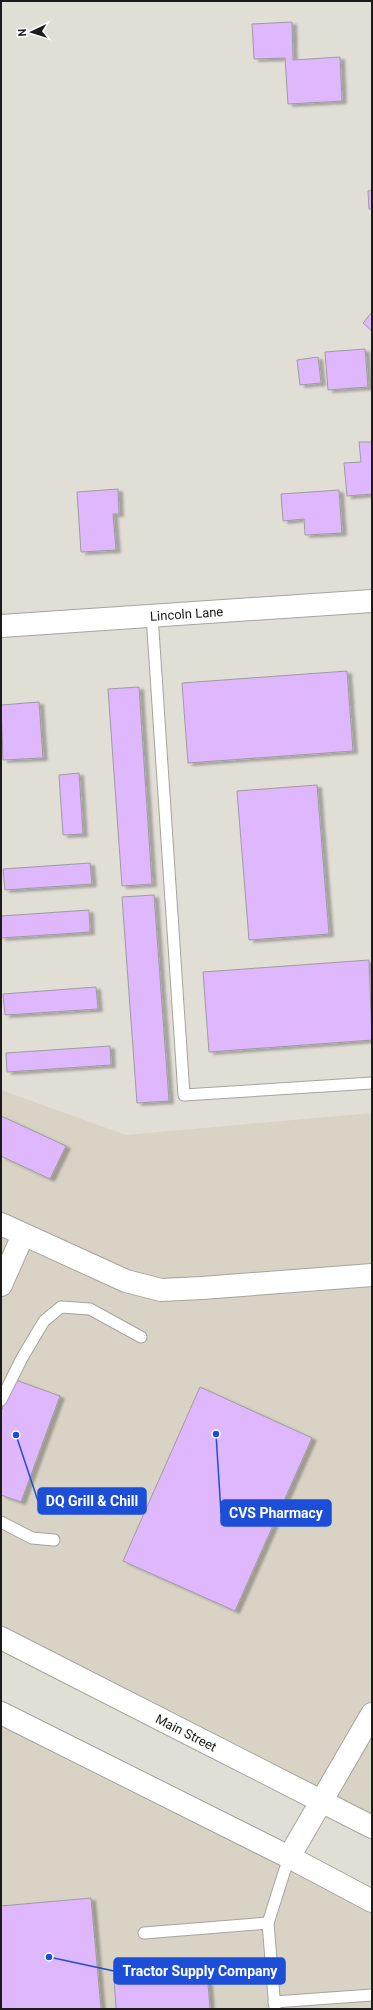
<svg xmlns="http://www.w3.org/2000/svg" width="373" height="2010" viewBox="0 0 373 2010" font-family="Roboto,sans-serif">
	<defs>
		<filter id="shadow"><feDropShadow dx="4.5" dy="2.5" stdDeviation="1" flood-color="#0004"/></filter>
	</defs>
	<rect width="100%" height="100%" fill="#e1ded6"/>
	<g fill="#d8d3c4">
		<path d="M 1,1090 L 126,1135 L 372,1113 L 372,1827 L 1,1638 Z"/>
		<path d="M 1,1718 L 372,1901 L 372,2009 L 1,2009 Z"/>
	</g>
	<g fill="#dfb7fd" stroke="#9f9ba2" filter="url(#shadow)">
		<path d="M 292,22 L 293,60 L 340,57 L 342,101 L 288,104 L 285,58 L 254,59 L 252,24 Z"/>
		<path d="M 372,190 L 372,209 L 369,209 L 368,191 Z"/>
		<path d="M 372,312 L 372,331 L 363,323 Z"/>
		<path d="M 365,349 L 368,387 L 328,390 L 325,352 Z"/>
		<path d="M 318,357 L 321,383 L 300,385 L 297,360 Z"/>
		<path d="M 359,442 L 372,442 L 372,494 L 347,496 L 344,463 L 361,462 Z"/>
		<path d="M 118,489 L 119,514 L 113,514 L 116,550 L 81,552 L 77,492 Z"/>
		<path d="M 339,490 L 342,533 L 305,535 L 304,519 L 283,521 L 281,494 Z"/>
		<path d="M 347,671 L 353,751 L 188,763 L 182,683 Z"/>
		<path d="M 139,687 L 152,884 L 122,886 L 108,689 Z"/>
		<path d="M 39,702 L 43,758 L 3,760 L 1,705 Z"/>
		<path d="M 79,773 L 83,834 L 63,835 L 59,775 Z"/>
		<path d="M 317,785 L 329,934 L 249,940 L 237,791 Z"/>
		<path d="M 90,863 L 92,884 L 5,890 L 3,869 Z"/>
		<path d="M 154,895 L 169,1101 L 137,1103 L 122,897 Z"/>
		<path d="M 89,910 L 90,932 L 1,938 L 1,916 Z"/>
		<path d="M 369,960 L 372,1040 L 209,1052 L 203,972 Z"/>
		<path d="M 96,987 L 98,1009 L 5,1015 L 3,994 Z"/>
		<path d="M 110,1046 L 111,1065 L 7,1072 L 6,1053 Z"/>
		<path d="M 1,1116 L 66,1146 L 50,1179 L 1,1156 Z"/>
		<path d="M 13,1379 L 60,1396 L 21,1502 L 1,1495 L 1,1412 Z"/>
		<path d="M 200,1387 L 312,1438 L 235,1611 L 123,1561 Z"/>
		<path d="M 91,1898 L 101,2009 L 1,2009 L 1,1906 Z"/>
		<path d="M 207,1972 L 210,2009 L 116,2009 L 114,1979 Z"/>
	</g>
	<g fill="none" stroke-linecap="round" stroke-linejoin="round">
		<defs>
			<g id="service">
				<path d="M 152,615 L 184,1095 L 372,1083"/>
				<path d="M 1,1400 L 22,1358 L 44,1321 L 61,1307 L 90,1309 L 141,1337"/>
				<path d="M 1,1522 L 32,1538 L 54,1540"/>
				<path d="M 144,1933 L 268,1923"/>
				<path d="M 274,2002 L 372,1995"/>
				<path d="M 275,2009 L 268,1923 L 289,1857"/>
			</g>
			<g id="minor">
				<path id="s1" d="M 1,626 L 372,601"/>
				<path d="M 1,1224 L 126,1281 L 161,1290 L 202,1288 L 372,1275"/>
				<path d="M 1,1285 L 23,1235"/>
				<path d="M 289,1857 L 372,1714"/>
			</g>
			<g id="primary">
				<path id="s2" d="M 1,1638 L 372,1827"/>
				<path d="M 1,1713 L 289,1857 L 372,1901"/>
			</g>
		</defs>
		<use href="#service" stroke="#a7a49d" stroke-width="13"/>
		<use href="#minor" stroke="#a7a49d" stroke-width="24"/>
		<use href="#primary" stroke="#a7a49d" stroke-width="24"/>
		<use href="#service" stroke="#fff" stroke-width="11"/>
		<use href="#minor" stroke="#fff" stroke-width="22"/>
		<use href="#primary" stroke="#fff" stroke-width="22"/>
	</g>
	<g text-anchor="middle" dominant-baseline="central" stroke-width="3" stroke-linejoin="round" paint-order="stroke">
		<g font-size="13" fill="#1c1b19" stroke="#fff">
			<text stroke="none"><textPath href="#s1" startOffset="186">Lincoln Lane</textPath></text>
			<text stroke="none"><textPath href="#s2" startOffset="208">Main Street</textPath></text>
		</g>
	</g>
	<path fill="none" stroke="#1d4ed8" stroke-width="1.5" d="M16 1435L38 1501M216 1434L221 1513M49 1957L114 1971"/>
	<g fill="#1d4ed8" stroke="#fff" stroke-width="1.5">
		<circle cx="16" cy="1435" r="4"/>
		<circle cx="216" cy="1434" r="4"/>
		<circle cx="49" cy="1957" r="4"/>
	</g>
	<g fill="#1d4ed8" stroke="#1d4ed8" stroke-width="1.5">
		<rect x="38" y="1488" width="108" height="26" rx="4"/>
		<rect x="221" y="1500" width="110" height="26" rx="4"/>
		<rect x="114" y="1958" width="171" height="26" rx="4"/>
	</g>
	<g font-size="14" text-anchor="middle" font-weight="bold" fill="#fff">
		<text x="92" y="1506">DQ Grill &amp; Chill</text>
		<text x="276" y="1518">CVS Pharmacy</text>
		<text x="200" y="1976">Tractor Supply Company</text>
	</g>
	<rect width="373" height="2010" fill="none" stroke="#1c1b19" stroke-width="4"/>
	<g transform="translate(32 32) rotate(266)" stroke="#ffffff" stroke-width="3" paint-order="stroke">
	<path d="M0-3L7 15L0 10L-7 15Z" fill="#1c1b19"/>
	<text y="-6" font-size="11" font-weight="bold" text-anchor="middle" fill="#1c1b19">N</text>
	</g>
</svg>
